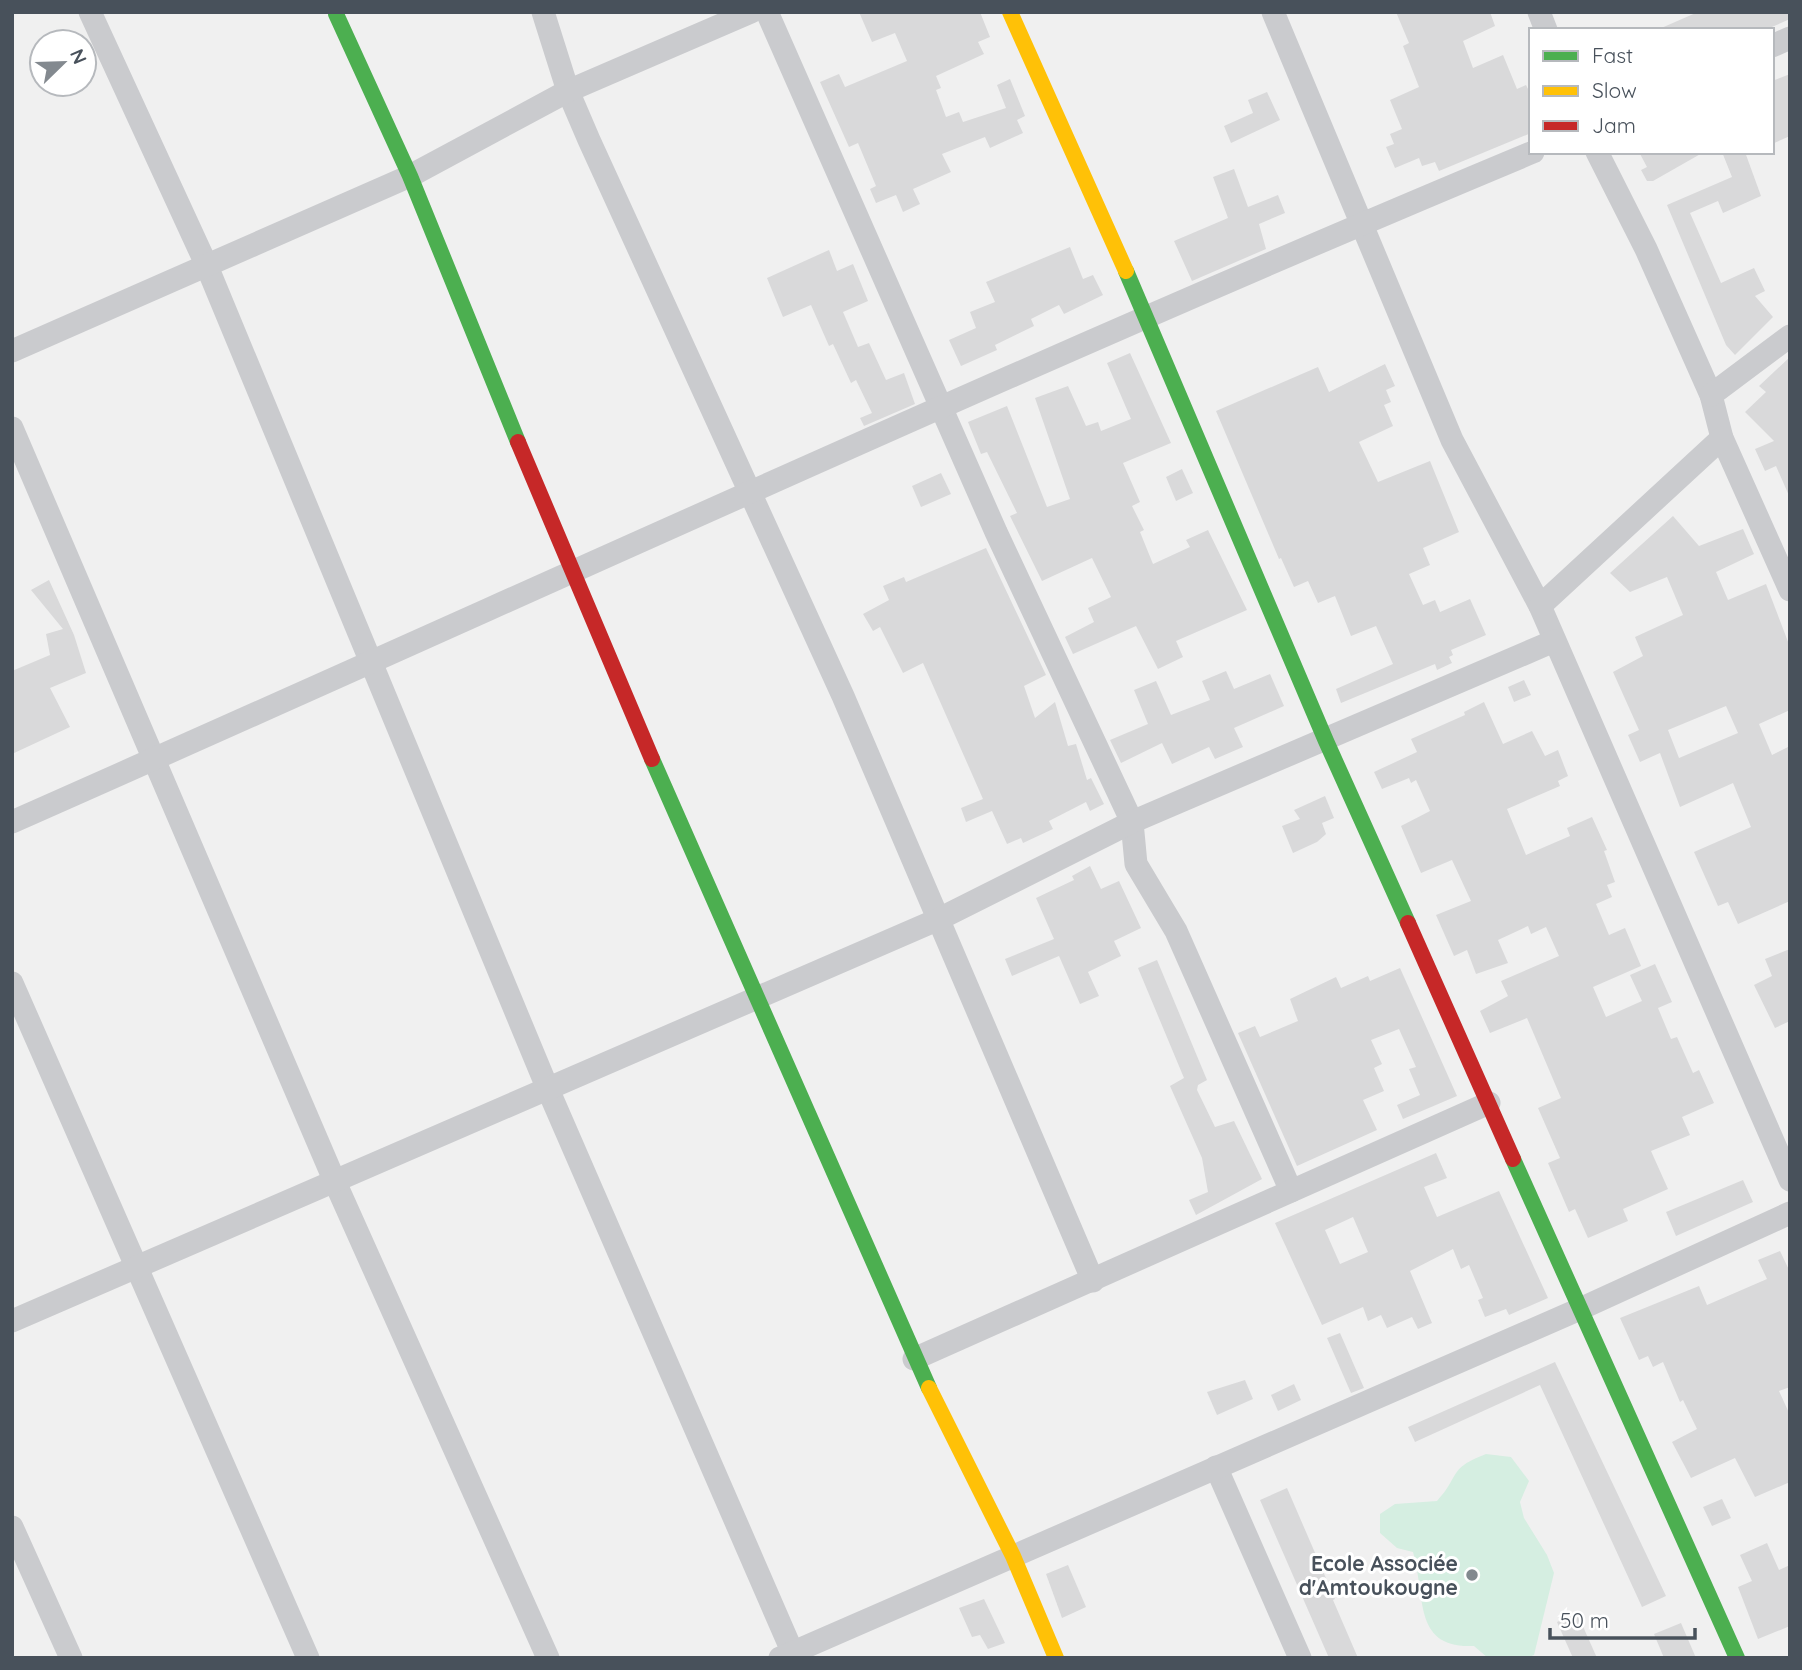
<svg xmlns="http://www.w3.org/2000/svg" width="1802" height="1670" viewBox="0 0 1802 1670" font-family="Quicksand,sans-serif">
	<rect width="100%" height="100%" fill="#f0f0f0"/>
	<path fill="#d5eee1" d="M 1486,1454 L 1511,1457 L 1529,1481 L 1520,1502 L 1524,1518 L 1547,1555 L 1554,1573 L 1534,1655 L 1527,1658 L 1488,1658 L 1474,1646 C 1412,1649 1426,1596 1413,1552 L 1397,1548 L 1380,1533 L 1380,1514 L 1395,1504 L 1437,1501 C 1461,1475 1447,1469 1486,1454 Z"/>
	<g fill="#d9d9da" fill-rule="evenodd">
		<path d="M 859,12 L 980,12 L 990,37 L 978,42 L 984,54 L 936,76 L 941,88 L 936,90 L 946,117 L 959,112 L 963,122 L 1006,108 L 997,85 L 1010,79 L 1025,116 L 1017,120 L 1023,133 L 990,148 L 985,137 L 942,154 L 951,172 L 913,189 L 920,204 L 903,212 L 896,195 L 876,203 L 870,189 L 876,186 L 858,143 L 849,147 L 820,82 L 839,74 L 845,87 L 907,61 L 895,33 L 872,42 Z"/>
		<path d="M 1396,12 L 1490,12 L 1495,26 L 1463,41 L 1473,68 L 1503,55 L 1517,89 L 1526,85 L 1531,95 L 1531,133 L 1439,171 L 1435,162 L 1422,166 L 1419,158 L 1395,168 L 1386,147 L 1394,144 L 1390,134 L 1402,129 L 1390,100 L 1419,87 L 1403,46 L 1409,43 Z"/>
		<path d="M 1698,12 L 1790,12 L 1790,19 L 1765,30 L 1659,29 Z"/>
		<path d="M 1790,74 L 1790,136 L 1772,144 L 1772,81 Z"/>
		<path d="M 1267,92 L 1280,120 L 1231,143 L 1224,126 L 1253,113 L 1248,100 Z"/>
		<path d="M 1639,152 L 1704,152 L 1653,181 L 1647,181 L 1641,170 L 1647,167 Z"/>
		<path d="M 1722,152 L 1745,152 L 1761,196 L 1723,213 L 1718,201 L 1690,213 L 1721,283 L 1754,268 L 1765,291 L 1755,296 L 1773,317 L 1735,355 L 1726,345 L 1667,205 L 1732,177 Z"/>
		<path d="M 1234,169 L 1248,207 L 1278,195 L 1285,213 L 1259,224 L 1266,249 L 1192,281 L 1174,241 L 1228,218 L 1213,177 Z"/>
		<path d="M 1070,247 L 1083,279 L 1093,275 L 1103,295 L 1064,314 L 1059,305 L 1031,319 L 1034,326 L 995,345 L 997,350 L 961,366 L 949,340 L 976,328 L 970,312 L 995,302 L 986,282 Z"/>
		<path d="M 829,250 L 837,271 L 853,264 L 868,301 L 843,312 L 858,347 L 869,343 L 886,380 L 904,373 L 915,404 L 864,426 L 860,418 L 872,413 L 856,380 L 851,383 L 833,344 L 829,346 L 811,305 L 783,317 L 767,278 Z"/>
		<path d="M 1130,353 L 1171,443 L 1123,463 L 1140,502 L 1132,506 L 1144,530 L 1140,532 L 1153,564 L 1190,547 L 1186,540 L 1208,530 L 1247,610 L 1176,641 L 1183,657 L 1158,669 L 1136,626 L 1073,654 L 1065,637 L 1094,622 L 1088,608 L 1111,597 L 1092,558 L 1042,581 L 1010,516 L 1017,513 L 987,452 L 981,454 L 968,422 L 1007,406 L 1047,507 L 1070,499 L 1035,398 L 1068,386 L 1086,426 L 1098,422 L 1101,431 L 1131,419 L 1107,363 Z"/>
		<path d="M 1790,357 L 1790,498 L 1776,466 L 1765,471 L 1755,449 L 1774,441 L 1745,412 L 1766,392 L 1759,386 Z"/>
		<path d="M 1385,364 L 1395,386 L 1386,390 L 1391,402 L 1384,405 L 1393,426 L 1359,442 L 1378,482 L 1430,461 L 1459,532 L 1423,548 L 1430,565 L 1409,574 L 1423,605 L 1435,600 L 1440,612 L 1470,599 L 1486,635 L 1451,650 L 1453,655 L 1449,657 L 1452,663 L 1437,670 L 1435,664 L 1341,703 L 1336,689 L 1393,664 L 1376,626 L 1351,636 L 1335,596 L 1318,603 L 1308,581 L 1294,587 L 1281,558 L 1279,559 L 1216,411 L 1318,367 L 1329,392 Z"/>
		<path d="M 1182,469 L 1193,493 L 1176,501 L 1166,477 Z"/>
		<path d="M 941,473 L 951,494 L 921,507 L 912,486 Z"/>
		<path d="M 1673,516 L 1699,546 L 1743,529 L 1754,554 L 1716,572 L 1728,600 L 1766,584 L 1790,647 L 1790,710 L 1759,724 L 1772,755 L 1790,746 L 1790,901 L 1738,924 L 1728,902 L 1718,906 L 1694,852 L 1751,827 L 1733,783 L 1680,807 L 1660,753 L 1640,762 L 1628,735 L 1639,730 L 1613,672 L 1643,656 L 1635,637 L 1683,615 L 1667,577 L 1630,592 L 1610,573 ZM 1726,706 L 1738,733 L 1679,758 L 1668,730 Z"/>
		<path d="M 986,548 L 1046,675 L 1024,686 L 1035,718 L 1055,702 L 1068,746 L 1076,744 L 1087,780 L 1091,778 L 1104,804 L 1090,811 L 1086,802 L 1049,821 L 1053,829 L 1023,843 L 1021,838 L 1007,844 L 992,811 L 966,822 L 961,808 L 983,799 L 923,663 L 903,673 L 880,627 L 873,631 L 863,614 L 889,600 L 883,586 L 904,577 L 906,582 Z"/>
		<path d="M 49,580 L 74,635 L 86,673 L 50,688 L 70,727 L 12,754 L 12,671 L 50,655 L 46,634 L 63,629 L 31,590 Z"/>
		<path d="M 1226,671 L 1234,689 L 1270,674 L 1284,706 L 1234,728 L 1243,747 L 1215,759 L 1209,747 L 1172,764 L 1162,743 L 1121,763 L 1110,740 L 1148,724 L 1134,690 L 1156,681 L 1171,715 L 1210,700 L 1202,681 Z"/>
		<path d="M 1524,680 L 1531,695 L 1514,702 L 1508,687 Z"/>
		<path d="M 1484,702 L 1503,744 L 1532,731 L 1545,756 L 1558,750 L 1568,776 L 1558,781 L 1560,786 L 1507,809 L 1526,855 L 1570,836 L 1567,828 L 1592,817 L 1607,850 L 1604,851 L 1615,882 L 1607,885 L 1612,897 L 1596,904 L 1609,935 L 1625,928 L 1641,966 L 1593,987 L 1606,1017 L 1642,1001 L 1630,975 L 1655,964 L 1672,1002 L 1658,1008 L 1671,1039 L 1677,1037 L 1693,1073 L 1699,1070 L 1714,1103 L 1682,1117 L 1690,1135 L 1651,1151 L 1668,1189 L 1623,1209 L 1628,1221 L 1588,1238 L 1575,1209 L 1569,1212 L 1548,1163 L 1560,1158 L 1538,1108 L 1561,1098 L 1527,1018 L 1490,1033 L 1480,1011 L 1508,996 L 1501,981 L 1559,956 L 1546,927 L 1531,934 L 1528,926 L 1498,940 L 1508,963 L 1476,974 L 1467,950 L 1454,956 L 1436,915 L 1471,901 L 1452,860 L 1421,873 L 1401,826 L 1430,811 L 1416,780 L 1411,783 L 1409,778 L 1382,789 L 1374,772 L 1417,752 L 1411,739 L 1465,715 L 1464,712 Z"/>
		<path d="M 1325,796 L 1334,818 L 1322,823 L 1326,834 L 1317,842 L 1293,853 L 1282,826 L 1300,819 L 1294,810 Z"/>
		<path d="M 1090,866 L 1101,889 L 1119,881 L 1141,928 L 1114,941 L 1121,956 L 1088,972 L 1099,996 L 1080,1004 L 1059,956 L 1012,976 L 1005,959 L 1054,939 L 1036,898 L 1074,880 L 1072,876 Z"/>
		<path d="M 1790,949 L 1790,1021 L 1775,1028 L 1754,985 L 1772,976 L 1765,959 Z"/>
		<path d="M 1157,960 L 1207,1080 L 1198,1085 L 1197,1090 L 1215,1127 L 1234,1121 L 1262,1179 L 1196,1215 L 1189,1200 L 1208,1192 L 1202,1158 L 1170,1086 L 1184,1078 L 1138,968 Z"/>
		<path d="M 1400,968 L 1457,1096 L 1403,1119 L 1397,1105 L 1420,1095 L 1409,1069 L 1416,1067 L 1399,1029 L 1371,1040 L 1382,1064 L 1374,1068 L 1384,1091 L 1363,1100 L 1377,1130 L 1297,1166 L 1238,1033 L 1255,1026 L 1260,1037 L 1298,1021 L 1290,999 L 1336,977 L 1341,988 L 1368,976 L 1370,981 Z"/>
		<path d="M 1436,1153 L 1447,1178 L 1424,1187 L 1437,1217 L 1499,1191 L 1548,1298 L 1509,1315 L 1506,1309 L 1485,1317 L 1478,1300 L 1483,1298 L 1469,1265 L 1461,1269 L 1453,1249 L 1410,1271 L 1432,1323 L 1418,1329 L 1412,1317 L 1387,1328 L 1381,1315 L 1368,1321 L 1363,1307 L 1322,1325 L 1275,1223 ZM 1353,1217 L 1368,1252 L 1340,1264 L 1325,1230 Z"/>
		<path d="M 1743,1180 L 1753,1202 L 1676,1236 L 1666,1212 Z"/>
		<path d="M 1780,1251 L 1790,1272 L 1790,1387 L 1779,1391 L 1790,1415 L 1790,1482 L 1755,1497 L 1735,1458 L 1691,1478 L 1672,1442 L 1697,1429 L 1683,1400 L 1680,1402 L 1663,1362 L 1653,1367 L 1648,1356 L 1639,1360 L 1620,1318 L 1699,1286 L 1707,1305 L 1767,1279 L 1758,1260 Z"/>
		<path d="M 1340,1333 L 1364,1388 L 1351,1393 L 1327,1338 Z"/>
		<path d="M 1555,1362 L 1666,1596 L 1642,1607 L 1540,1385 L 1415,1442 L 1408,1427 Z"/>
		<path d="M 1245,1380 L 1253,1399 L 1217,1415 L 1207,1392 Z"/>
		<path d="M 1294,1384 L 1301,1400 L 1278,1411 L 1271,1395 Z"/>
		<path d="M 1287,1488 L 1335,1599 L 1333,1600 L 1358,1658 L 1329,1658 L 1260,1500 Z"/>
		<path d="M 1722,1499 L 1731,1518 L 1712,1526 L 1703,1507 Z"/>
		<path d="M 1767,1543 L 1779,1570 L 1790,1565 L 1790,1626 L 1758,1639 L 1738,1587 L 1752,1581 L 1740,1555 Z"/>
		<path d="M 1068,1565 L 1086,1607 L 1062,1618 L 1046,1574 Z"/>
		<path d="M 984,1599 L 1005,1643 L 988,1649 L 980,1635 L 972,1637 L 959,1608 Z"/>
		<path d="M 1577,1613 L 1597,1658 L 1573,1658 L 1557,1622 Z"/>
		<path d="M 1681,1623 L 1696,1658 L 1664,1658 L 1654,1634 Z"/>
	</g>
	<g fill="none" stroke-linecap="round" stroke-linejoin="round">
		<g stroke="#cacbce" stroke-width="23">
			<path d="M 90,12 L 206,264 L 547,1087 L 795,1658"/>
			<path d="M 543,12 L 568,91 L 589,140 L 843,696 L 1093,1281"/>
			<path d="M 767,12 L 996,532 L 1132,822 L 1136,864 L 1176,931 L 1291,1191"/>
			<path d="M 1273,12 L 1452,440 L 1540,606 L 1790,1180"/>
			<path d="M 1539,12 L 1546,30"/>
			<path d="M 1772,46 L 1790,38"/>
			<path d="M 1597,152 L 1646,249 L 1711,395 L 1722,438 L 1790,590"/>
			<path d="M 12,351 L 410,176 L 568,91 L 751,12"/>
			<path d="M 1711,395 L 1790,336"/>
			<path d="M 12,428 L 335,1182 L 548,1658"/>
			<path d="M 1540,606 L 1722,438"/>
			<path d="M 12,822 C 519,598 1022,365 1533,152"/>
			<path d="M 12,983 L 308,1658"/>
			<path d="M 12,1321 L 939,919 L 1132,822 L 1554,641"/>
			<path d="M 914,1359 L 1489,1103"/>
			<path d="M 1216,1467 L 1300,1658"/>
			<path d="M 12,1527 L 71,1658"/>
			<path d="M 780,1658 L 1580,1309 L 1790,1213"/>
		</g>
		<g stroke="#4caf50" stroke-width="16">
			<path d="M 336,14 L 410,176 L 518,442"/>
			<path d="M 1126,271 L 1326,741 L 1408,923"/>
			<path d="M 652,759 L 929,1388"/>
			<path d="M 1513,1159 L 1737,1658"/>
		</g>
		<g stroke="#ffc107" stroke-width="16">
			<path d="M 1010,12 L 1126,271"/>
			<path d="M 929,1388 L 1013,1556 L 1056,1658"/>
		</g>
		<g stroke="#c62828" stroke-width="16">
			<path d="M 518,442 L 652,759"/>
			<path d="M 1408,923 L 1513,1159"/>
		</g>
	</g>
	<circle fill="#83898f" stroke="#fff" stroke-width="2.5" cx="1472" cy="1575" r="7"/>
	<g text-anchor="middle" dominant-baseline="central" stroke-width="6" stroke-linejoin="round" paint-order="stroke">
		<g font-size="21" font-weight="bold" fill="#48515b" stroke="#fff" text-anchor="end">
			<text x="1458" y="1563">Ecole Associée<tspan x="1458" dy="24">d'Amtoukougne</tspan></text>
		</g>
	</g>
	<rect width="1802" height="1670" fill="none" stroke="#48515b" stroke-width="28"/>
	<rect x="1529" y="28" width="245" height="126" fill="#ffffff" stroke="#b6b9bd" stroke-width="2"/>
	<rect x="1543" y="51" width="35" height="10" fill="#4caf50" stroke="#b6b9bd" stroke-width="2"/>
	<text x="1592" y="63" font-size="21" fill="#48515b">Fast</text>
	<rect x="1543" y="86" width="35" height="10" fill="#ffc107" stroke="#b6b9bd" stroke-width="2"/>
	<text x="1592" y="98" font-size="21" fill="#48515b">Slow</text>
	<rect x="1543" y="121" width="35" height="10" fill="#c62828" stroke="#b6b9bd" stroke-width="2"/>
	<text x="1592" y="133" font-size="21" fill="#48515b">Jam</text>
	<g transform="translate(63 63) rotate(67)"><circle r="33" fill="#ffffff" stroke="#b6b9bd" stroke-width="2"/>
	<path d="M0-5L12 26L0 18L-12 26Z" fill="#83898f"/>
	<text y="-10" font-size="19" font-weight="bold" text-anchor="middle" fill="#48515b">N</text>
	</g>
	<path d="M1550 1628v10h145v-10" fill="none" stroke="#48515b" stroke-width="3.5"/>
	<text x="1560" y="1628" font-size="21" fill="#48515b" stroke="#ffffff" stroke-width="5" paint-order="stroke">50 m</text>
</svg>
